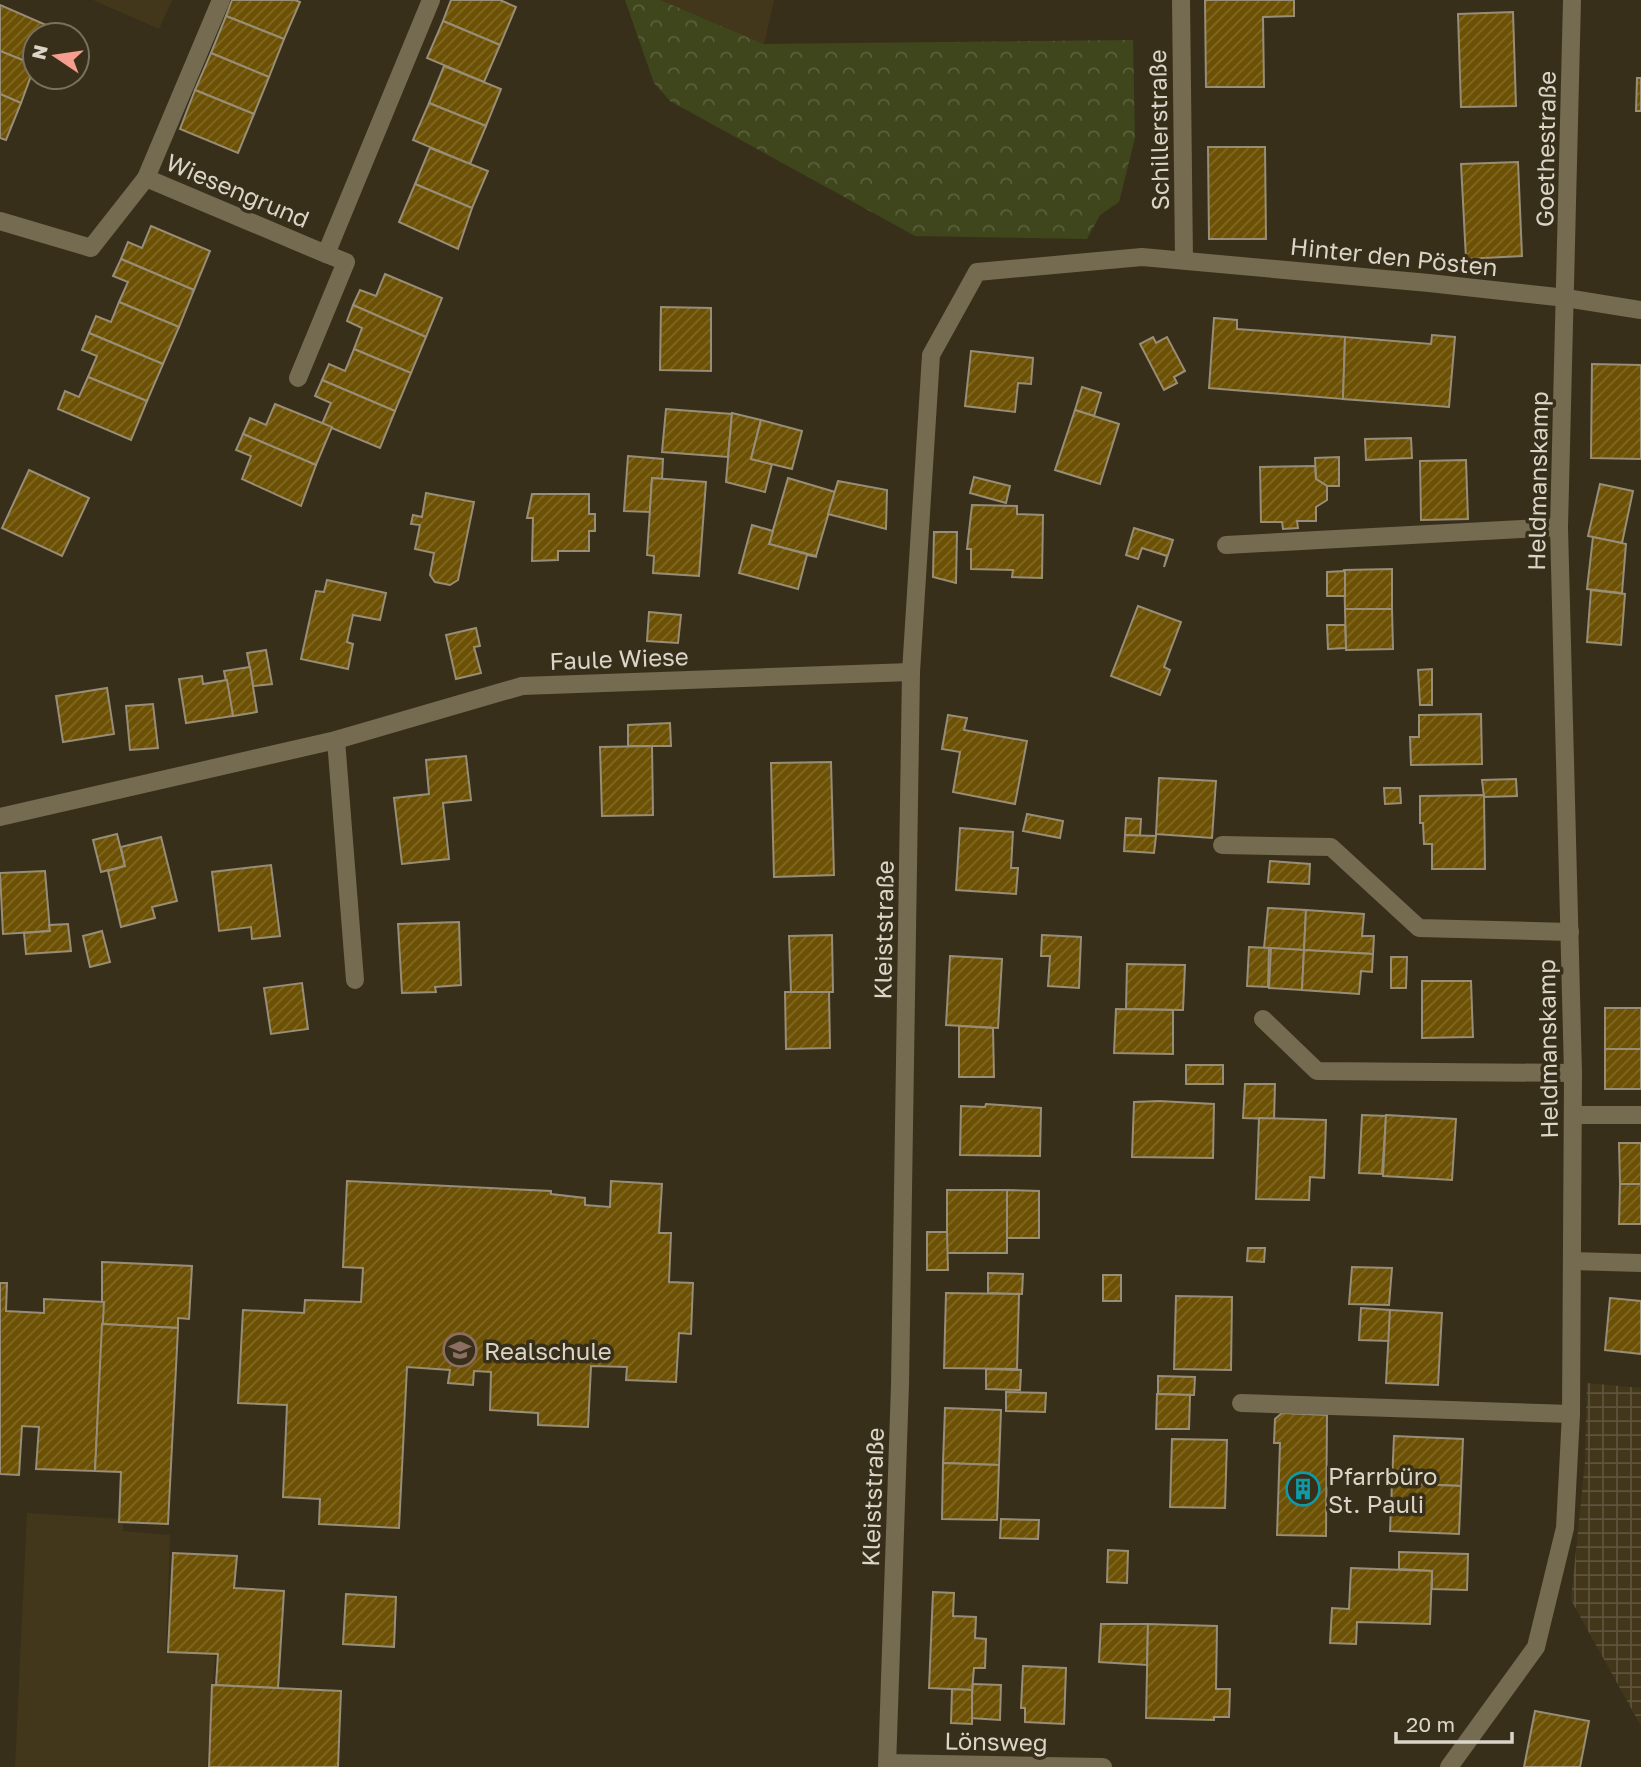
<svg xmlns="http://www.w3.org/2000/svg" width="1641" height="1767" viewBox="0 0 1641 1767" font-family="'Golos Text',sans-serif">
	<defs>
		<pattern id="industrial-grid" width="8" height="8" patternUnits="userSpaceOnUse" patternTransform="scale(1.75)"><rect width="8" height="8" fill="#43371b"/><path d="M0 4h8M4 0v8" fill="none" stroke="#5e533b"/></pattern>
		<pattern id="park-crowns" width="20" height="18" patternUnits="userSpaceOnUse" patternTransform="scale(1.75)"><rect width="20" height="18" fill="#3f461c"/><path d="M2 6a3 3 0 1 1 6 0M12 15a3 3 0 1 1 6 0" fill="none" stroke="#5a603c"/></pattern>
		<pattern id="building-hatch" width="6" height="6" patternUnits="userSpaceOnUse" patternTransform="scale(1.75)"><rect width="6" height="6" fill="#6c5104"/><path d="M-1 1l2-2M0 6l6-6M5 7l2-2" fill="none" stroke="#806927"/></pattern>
	</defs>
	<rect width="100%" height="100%" fill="#382f1a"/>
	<g fill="#43371b">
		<path d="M 93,0 L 172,0 L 159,29 Z"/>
		<path d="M 659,0 L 774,0 L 764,44 Z"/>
		<path d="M 27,1513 L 123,1519 L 123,1531 L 170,1535 L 166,1652 L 215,1656 L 207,1767 L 15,1767 Z"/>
	</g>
	<path fill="url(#industrial-grid)" d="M 1587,1383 L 1641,1388 L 1641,1726 L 1571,1600 L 1585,1462 Z"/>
	<path fill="url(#park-crowns)" d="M 625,0 L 660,0 L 764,44 L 1133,40 L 1135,138 L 1119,202 L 1100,215 L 1087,239 L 915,236 L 670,101 L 654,83 Z"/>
	<g fill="url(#building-hatch)" stroke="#988d76" stroke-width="2">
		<path d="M 232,0 L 295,0 L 300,2 L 284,39 L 226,16 Z"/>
		<path d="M 451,0 L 500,0 L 516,7 L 500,45 L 443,21 Z"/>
		<path d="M 1205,0 L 1294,0 L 1294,16 L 1263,17 L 1264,87 L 1206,87 Z"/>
		<path d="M 0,5 L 53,28 L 50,35 L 35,35 L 35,65 L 0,51 Z"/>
		<path d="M 1513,12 L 1516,106 L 1461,107 L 1458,14 Z"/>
		<path d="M 226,16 L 284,39 L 269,77 L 211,53 Z"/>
		<path d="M 443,21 L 500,45 L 484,82 L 427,58 Z"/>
		<path d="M 0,51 L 35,65 L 21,103 L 0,94 Z"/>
		<path d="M 211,53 L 269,77 L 254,114 L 195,90 Z"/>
		<path d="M 444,66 L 501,89 L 486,126 L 429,103 Z"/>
		<path d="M 1637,78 L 1641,78 L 1641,111 L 1636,111 Z"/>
		<path d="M 195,90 L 254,114 L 238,153 L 180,129 Z"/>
		<path d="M 0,94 L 21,103 L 6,140 L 0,138 Z"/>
		<path d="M 429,103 L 486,126 L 470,164 L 413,140 Z"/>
		<path d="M 1208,147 L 1265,147 L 1266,239 L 1209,239 Z"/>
		<path d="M 430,148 L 488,171 L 472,208 L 415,184 Z"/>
		<path d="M 1518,162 L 1522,256 L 1466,259 L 1461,164 Z"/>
		<path d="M 415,184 L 472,208 L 458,249 L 399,222 Z"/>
		<path d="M 151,226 L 210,251 L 194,290 L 121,259 L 128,242 L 142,248 Z"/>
		<path d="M 121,259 L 194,290 L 179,327 L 119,302 L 128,282 L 113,276 Z"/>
		<path d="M 385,274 L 442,298 L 426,337 L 353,305 L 360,290 L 376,296 Z"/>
		<path d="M 119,302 L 179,327 L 163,364 L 89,333 L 96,316 L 111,322 Z"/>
		<path d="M 353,305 L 426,337 L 411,373 L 354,349 L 362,328 L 347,321 Z"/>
		<path d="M 661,307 L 711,308 L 711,371 L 660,370 Z"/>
		<path d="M 1214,318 L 1237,320 L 1237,329 L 1345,337 L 1343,399 L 1209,388 Z"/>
		<path d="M 89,333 L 163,364 L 147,401 L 88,377 L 97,356 L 82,350 Z"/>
		<path d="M 1432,335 L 1455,337 L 1449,407 L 1343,399 L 1345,337 L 1431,344 Z"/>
		<path d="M 1153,337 L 1156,343 L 1167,337 L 1185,371 L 1174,377 L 1177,383 L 1164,390 L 1140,344 Z"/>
		<path d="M 354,349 L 411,373 L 395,411 L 322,380 L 329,364 L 345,371 Z"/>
		<path d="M 971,351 L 1033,358 L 1031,384 L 1018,383 L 1015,412 L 965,406 Z"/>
		<path d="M 1592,364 L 1641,365 L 1641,459 L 1591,458 Z"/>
		<path d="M 88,377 L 147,401 L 131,440 L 58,409 L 65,391 L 79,397 Z"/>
		<path d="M 322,380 L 395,411 L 380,448 L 322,424 L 331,403 L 315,396 Z"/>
		<path d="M 1082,387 L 1101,393 L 1094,416 L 1075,410 Z"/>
		<path d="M 275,404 L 332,427 L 316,465 L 243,434 L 250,418 L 266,425 Z"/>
		<path d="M 666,409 L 732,414 L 728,457 L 662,452 Z"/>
		<path d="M 1075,410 L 1119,424 L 1100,484 L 1055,470 Z"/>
		<path d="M 732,413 L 761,420 L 751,459 L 772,464 L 765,492 L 726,482 Z"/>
		<path d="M 761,420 L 802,431 L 792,469 L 751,459 Z"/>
		<path d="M 243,434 L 316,465 L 301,506 L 242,479 L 251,456 L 236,450 Z"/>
		<path d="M 1411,438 L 1412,458 L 1366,460 L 1365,439 Z"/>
		<path d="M 628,456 L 663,459 L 662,479 L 652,478 L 650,512 L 624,511 Z"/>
		<path d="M 1339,457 L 1339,486 L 1327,486 L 1316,479 L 1315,458 Z"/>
		<path d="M 1466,460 L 1468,519 L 1421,520 L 1420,461 Z"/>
		<path d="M 1315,466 L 1316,479 L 1327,486 L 1327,500 L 1316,507 L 1316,521 L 1297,521 L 1298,528 L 1283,529 L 1282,522 L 1261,522 L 1260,467 Z"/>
		<path d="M 29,470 L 89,498 L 62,556 L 2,528 Z"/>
		<path d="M 974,477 L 1010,486 L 1006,503 L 970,493 Z"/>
		<path d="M 652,478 L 706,482 L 699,576 L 653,573 L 654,556 L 647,555 Z"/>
		<path d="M 788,478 L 835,492 L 816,556 L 769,544 Z"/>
		<path d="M 838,481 L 887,490 L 886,529 L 828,514 Z"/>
		<path d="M 1600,484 L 1633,491 L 1622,543 L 1588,536 Z"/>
		<path d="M 426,493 L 474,502 L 458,580 L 450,585 L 435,582 L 430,575 L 434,553 L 415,549 L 420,525 L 411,524 L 413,515 L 422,517 Z"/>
		<path d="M 532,494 L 589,494 L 589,514 L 595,514 L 595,531 L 589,531 L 589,551 L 558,551 L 558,560 L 532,561 L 533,518 L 527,518 Z"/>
		<path d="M 972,505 L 1017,506 L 1017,514 L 1043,515 L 1042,578 L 1012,577 L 1013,570 L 971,569 L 971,549 L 967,549 Z"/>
		<path d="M 752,525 L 773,531 L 769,544 L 817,557 L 807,555 L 798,589 L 739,573 Z"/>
		<path d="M 1134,528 L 1173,540 L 1164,567 L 1167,556 L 1142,548 L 1138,559 L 1126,555 Z"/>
		<path d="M 934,532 L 957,532 L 956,583 L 933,577 Z"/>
		<path d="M 1593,537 L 1626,544 L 1622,593 L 1587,589 Z"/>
		<path d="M 1392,569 L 1392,609 L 1345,609 L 1344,570 Z"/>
		<path d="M 1345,571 L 1345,596 L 1327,596 L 1327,572 Z"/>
		<path d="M 327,580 L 386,593 L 380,620 L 353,615 L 347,642 L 353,644 L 348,669 L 301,659 L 316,591 L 324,592 Z"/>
		<path d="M 1591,590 L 1625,594 L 1621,645 L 1587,642 Z"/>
		<path d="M 1138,606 L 1181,622 L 1164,667 L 1170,670 L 1160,695 L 1111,676 Z"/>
		<path d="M 1345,609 L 1392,609 L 1393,649 L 1346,650 Z"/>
		<path d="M 649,612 L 681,615 L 678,643 L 647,641 Z"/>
		<path d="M 1327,625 L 1345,625 L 1346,648 L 1328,649 Z"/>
		<path d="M 476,628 L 480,646 L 474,647 L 481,673 L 456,679 L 446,635 Z"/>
		<path d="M 266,650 L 272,684 L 253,686 L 247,653 Z"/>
		<path d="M 250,667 L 257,712 L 233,716 L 224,671 Z"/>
		<path d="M 1432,669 L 1432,705 L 1420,705 L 1418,670 Z"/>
		<path d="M 202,676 L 203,684 L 227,680 L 233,716 L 186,723 L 179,679 Z"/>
		<path d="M 107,688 L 114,734 L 63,742 L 56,696 Z"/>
		<path d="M 153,704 L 158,748 L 130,750 L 126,706 Z"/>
		<path d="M 1481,714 L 1482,764 L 1411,765 L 1410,737 L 1419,737 L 1419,715 Z"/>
		<path d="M 948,715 L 967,718 L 964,730 L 1027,741 L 1015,804 L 953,792 L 960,752 L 942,749 Z"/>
		<path d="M 670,723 L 671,746 L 628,746 L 628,725 Z"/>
		<path d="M 652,746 L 653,815 L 602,816 L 600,747 Z"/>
		<path d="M 466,756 L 471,800 L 443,803 L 449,859 L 402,864 L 394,798 L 429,794 L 426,760 Z"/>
		<path d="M 831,762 L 834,875 L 774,877 L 771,763 Z"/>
		<path d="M 1159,778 L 1216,781 L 1212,838 L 1156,834 Z"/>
		<path d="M 1516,779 L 1517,796 L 1484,797 L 1482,780 Z"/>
		<path d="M 1384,788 L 1400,788 L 1401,803 L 1385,804 Z"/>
		<path d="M 1484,795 L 1485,869 L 1432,869 L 1432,844 L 1424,844 L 1423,823 L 1420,823 L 1420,796 Z"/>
		<path d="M 1027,814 L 1063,821 L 1060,838 L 1023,831 Z"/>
		<path d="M 1126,818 L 1141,819 L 1140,836 L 1125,835 Z"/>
		<path d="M 960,828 L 1013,832 L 1011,868 L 1018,868 L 1016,894 L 956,890 Z"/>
		<path d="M 117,834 L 125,866 L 101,872 L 93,840 Z"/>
		<path d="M 1125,835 L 1156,836 L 1154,853 L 1124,851 Z"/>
		<path d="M 161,837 L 177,901 L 152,907 L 155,918 L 121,927 L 108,871 L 125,866 L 121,847 Z"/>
		<path d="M 1270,861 L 1310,864 L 1309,884 L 1268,882 Z"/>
		<path d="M 271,865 L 280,936 L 252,939 L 251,927 L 219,931 L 212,872 Z"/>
		<path d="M 45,871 L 50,931 L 3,934 L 0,873 Z"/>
		<path d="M 1268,908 L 1306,910 L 1304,950 L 1264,948 Z"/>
		<path d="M 1306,910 L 1364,914 L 1362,936 L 1374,936 L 1373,954 L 1304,950 Z"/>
		<path d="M 459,922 L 461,985 L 435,987 L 436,992 L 402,993 L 398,924 Z"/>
		<path d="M 68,924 L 71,951 L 26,954 L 24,933 L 50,931 L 49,925 Z"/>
		<path d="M 102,931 L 110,962 L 90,967 L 83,936 Z"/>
		<path d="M 832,935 L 833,992 L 791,992 L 789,936 Z"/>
		<path d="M 1042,935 L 1081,937 L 1079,988 L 1048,986 L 1050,956 L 1041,956 Z"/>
		<path d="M 1249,947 L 1269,948 L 1268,987 L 1247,986 Z"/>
		<path d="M 1271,948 L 1304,950 L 1302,990 L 1269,988 Z"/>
		<path d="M 1304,950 L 1373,954 L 1372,972 L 1361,971 L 1359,994 L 1302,990 Z"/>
		<path d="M 950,956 L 1002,959 L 998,1028 L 946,1025 Z"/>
		<path d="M 1391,957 L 1407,957 L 1406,988 L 1391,988 Z"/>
		<path d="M 1127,964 L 1185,965 L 1183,1010 L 1126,1009 Z"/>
		<path d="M 1422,981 L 1471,981 L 1473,1037 L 1422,1038 Z"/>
		<path d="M 302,983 L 308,1029 L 271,1034 L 264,988 Z"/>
		<path d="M 785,992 L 829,992 L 830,1048 L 786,1049 Z"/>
		<rect x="1605" y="1008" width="36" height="41"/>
		<path d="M 1116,1009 L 1173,1010 L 1173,1054 L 1114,1053 Z"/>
		<path d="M 959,1026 L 993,1028 L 994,1077 L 959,1077 Z"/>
		<rect x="1605" y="1049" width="36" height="40"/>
		<rect x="1186" y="1065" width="37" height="19"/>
		<path d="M 1245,1084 L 1275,1084 L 1274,1119 L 1243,1118 Z"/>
		<path d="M 1159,1101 L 1214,1104 L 1213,1158 L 1132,1157 L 1134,1102 Z"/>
		<path d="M 986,1104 L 1041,1108 L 1040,1156 L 960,1155 L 961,1106 L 985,1107 Z"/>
		<path d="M 1362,1115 L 1386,1116 L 1382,1174 L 1359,1173 Z"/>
		<path d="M 1386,1115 L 1456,1119 L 1452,1180 L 1383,1176 Z"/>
		<path d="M 1259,1118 L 1326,1120 L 1324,1178 L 1310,1177 L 1309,1200 L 1256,1199 Z"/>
		<path d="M 1619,1143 L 1641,1143 L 1641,1184 L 1620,1184 Z"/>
		<path d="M 347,1181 L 551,1191 L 551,1194 L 585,1198 L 585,1205 L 610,1207 L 611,1181 L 662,1184 L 659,1233 L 671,1233 L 669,1282 L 693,1283 L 691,1334 L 679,1333 L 676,1382 L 626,1380 L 627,1367 L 591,1366 L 588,1427 L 538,1425 L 538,1413 L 490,1410 L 491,1372 L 474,1371 L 473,1385 L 448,1383 L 450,1370 L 407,1367 L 399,1528 L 319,1524 L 320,1499 L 283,1497 L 287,1405 L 238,1403 L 243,1310 L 304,1313 L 305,1300 L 361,1302 L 363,1268 L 343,1267 Z"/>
		<path d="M 1620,1184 L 1641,1184 L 1641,1224 L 1619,1224 Z"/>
		<rect x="947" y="1190" width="60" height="63"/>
		<path d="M 1007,1190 L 1039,1191 L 1039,1238 L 1007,1238 Z"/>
		<path d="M 927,1232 L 947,1232 L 948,1270 L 927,1270 Z"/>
		<path d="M 1248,1248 L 1265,1248 L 1264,1262 L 1247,1261 Z"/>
		<path d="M 102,1262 L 192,1266 L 189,1319 L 178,1318 L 178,1328 L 102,1324 Z"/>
		<path d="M 1352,1267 L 1392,1268 L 1389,1305 L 1349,1304 Z"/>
		<path d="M 988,1273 L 1023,1274 L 1022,1294 L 988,1293 Z"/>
		<rect x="1103" y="1275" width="18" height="26"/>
		<path d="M 0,1283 L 7,1283 L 6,1311 L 44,1313 L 44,1299 L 104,1302 L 95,1471 L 36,1469 L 39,1427 L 22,1426 L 19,1475 L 0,1474 Z"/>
		<path d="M 946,1293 L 1019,1294 L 1017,1369 L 944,1368 Z"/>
		<path d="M 1176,1296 L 1232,1297 L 1231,1370 L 1174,1369 Z"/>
		<path d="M 1610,1298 L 1641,1301 L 1641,1354 L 1605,1350 Z"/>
		<path d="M 1361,1308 L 1390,1310 L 1389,1341 L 1359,1340 Z"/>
		<path d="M 1390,1310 L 1442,1313 L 1438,1385 L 1386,1383 Z"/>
		<path d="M 102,1324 L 178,1328 L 168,1524 L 119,1522 L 121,1472 L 95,1471 Z"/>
		<path d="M 986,1369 L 1021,1370 L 1020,1390 L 986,1389 Z"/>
		<path d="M 1158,1376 L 1195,1377 L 1194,1395 L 1158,1394 Z"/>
		<path d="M 1006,1392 L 1046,1393 L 1045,1412 L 1006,1411 Z"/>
		<path d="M 1157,1394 L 1190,1395 L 1189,1429 L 1156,1429 Z"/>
		<path d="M 945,1408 L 1001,1410 L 999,1465 L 943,1463 Z"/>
		<path d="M 1282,1413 L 1327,1415 L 1326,1536 L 1277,1535 L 1280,1443 L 1274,1443 L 1275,1419 Z"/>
		<path d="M 1394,1436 L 1463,1439 L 1461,1486 L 1392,1483 Z"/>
		<path d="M 1172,1439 L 1227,1440 L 1225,1508 L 1170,1507 Z"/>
		<path d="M 943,1463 L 999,1465 L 997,1520 L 942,1519 Z"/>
		<path d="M 1392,1483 L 1461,1486 L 1459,1534 L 1390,1531 Z"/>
		<path d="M 1001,1519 L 1039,1520 L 1038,1539 L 1000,1538 Z"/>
		<path d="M 1108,1550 L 1128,1551 L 1127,1583 L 1107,1582 Z"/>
		<path d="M 1399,1552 L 1468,1554 L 1467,1590 L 1432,1589 L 1432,1571 L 1399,1569 Z"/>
		<path d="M 173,1553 L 237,1556 L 234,1588 L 284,1591 L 278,1688 L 216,1685 L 218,1654 L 168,1652 Z"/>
		<path d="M 1351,1568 L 1432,1571 L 1430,1624 L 1357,1622 L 1356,1644 L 1330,1643 L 1332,1608 L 1349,1609 Z"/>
		<path d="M 933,1592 L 954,1593 L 953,1616 L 976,1617 L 975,1638 L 986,1639 L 985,1668 L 974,1668 L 972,1690 L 929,1688 Z"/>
		<path d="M 346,1594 L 396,1597 L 394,1647 L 343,1644 Z"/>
		<path d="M 1101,1624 L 1148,1624 L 1147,1665 L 1099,1662 Z"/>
		<path d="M 1148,1624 L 1217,1626 L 1216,1689 L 1230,1689 L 1229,1717 L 1214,1717 L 1214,1720 L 1146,1718 Z"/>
		<path d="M 1023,1666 L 1066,1668 L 1064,1724 L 1025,1722 L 1025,1708 L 1021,1708 Z"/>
		<path d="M 973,1684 L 1001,1685 L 1000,1720 L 970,1718 Z"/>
		<path d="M 212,1685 L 341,1691 L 338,1767 L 209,1767 Z"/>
		<path d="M 952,1689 L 972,1690 L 972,1724 L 951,1723 Z"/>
		<path d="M 1535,1711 L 1589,1721 L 1580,1767 L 1524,1767 Z"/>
	</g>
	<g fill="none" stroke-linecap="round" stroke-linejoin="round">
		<g stroke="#746b51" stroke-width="18">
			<path d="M 1181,0 L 1184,260"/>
			<path d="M 146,178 L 221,0"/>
			<path d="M 0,221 L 91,248 L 146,178 L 326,254 L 431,0"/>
			<path d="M 298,378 L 346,262 L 326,254"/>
			<path d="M 1226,545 L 1559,527"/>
			<path d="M 336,740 L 355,980"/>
			<path d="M 0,817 L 336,740 L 522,686 L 911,672"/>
			<path d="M 1222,845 L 1331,847 L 1419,928 L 1570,932"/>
			<path d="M 1263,1019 L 1317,1071 L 1573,1073"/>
			<path d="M 1574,1115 L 1641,1115"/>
			<path d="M 1572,1261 L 1641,1263"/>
			<path d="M 1241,1403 L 1571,1414"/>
			<path d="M 888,1763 L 1103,1767"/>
			<path d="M 887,1767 L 900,1385 L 911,672 L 931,355 L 977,272 L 1142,257 L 1429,283 L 1566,298 L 1641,310"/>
			<path d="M 1449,1767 L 1536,1647 L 1565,1528 L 1571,1414 L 1573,1073 L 1559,527 L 1572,0"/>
		</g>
	</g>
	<defs>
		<symbol id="school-ring" viewBox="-11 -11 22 22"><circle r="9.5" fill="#382f1a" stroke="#8d6e63" stroke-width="1.5"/><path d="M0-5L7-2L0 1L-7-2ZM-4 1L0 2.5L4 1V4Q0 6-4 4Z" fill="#8d6e63"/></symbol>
		<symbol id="building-ring" viewBox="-11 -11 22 22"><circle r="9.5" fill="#382f1a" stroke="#0f9aa8" stroke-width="1.5"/><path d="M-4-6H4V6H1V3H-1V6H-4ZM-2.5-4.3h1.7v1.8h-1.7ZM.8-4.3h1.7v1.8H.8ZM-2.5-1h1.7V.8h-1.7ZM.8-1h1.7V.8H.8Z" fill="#0f9aa8"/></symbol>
	</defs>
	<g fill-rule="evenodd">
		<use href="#school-ring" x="441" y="1331" width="38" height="38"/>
		<use href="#building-ring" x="1284" y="1470" width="38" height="38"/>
	</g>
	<g text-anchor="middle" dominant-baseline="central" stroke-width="7" stroke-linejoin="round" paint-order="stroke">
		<g font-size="24" fill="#dad5c8" stroke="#382f1a">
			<text transform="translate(1158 130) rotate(-91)">Schillerstraße</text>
			<text transform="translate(1545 149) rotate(-89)">Goethestraße</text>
			<text transform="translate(238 190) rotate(23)">Wiesengrund</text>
			<text transform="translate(1394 256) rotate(6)">Hinter den Pösten</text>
			<text transform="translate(1537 481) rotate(-89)">Heldmanskamp</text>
			<text transform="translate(619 658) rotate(-2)">Faule Wiese</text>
			<text transform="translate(883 930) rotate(-89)">Kleiststraße</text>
			<text transform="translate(1547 1049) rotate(-91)">Heldmanskamp</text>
			<text transform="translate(872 1497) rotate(-88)">Kleiststraße</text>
			<text transform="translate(996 1741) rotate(1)">Lönsweg</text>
		</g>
		<g font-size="24" fill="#dad5c8" stroke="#382f1a" text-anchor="start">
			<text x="484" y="1350">Realschule</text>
			<text x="1328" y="1475">Pfarrbüro<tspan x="1328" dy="28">St. Pauli</tspan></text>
		</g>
	</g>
	<g transform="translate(56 56) rotate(283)"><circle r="33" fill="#382f1a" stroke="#797160" stroke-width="2"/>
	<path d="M0-5L12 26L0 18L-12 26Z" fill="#f59d8f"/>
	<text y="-10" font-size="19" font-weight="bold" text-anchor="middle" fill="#dad5c8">N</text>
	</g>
	<path d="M1396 1732v10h116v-10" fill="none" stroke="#dad5c8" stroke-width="3.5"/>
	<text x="1406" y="1732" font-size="21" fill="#dad5c8" stroke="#382f1a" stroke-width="5" paint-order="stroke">20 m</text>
</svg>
